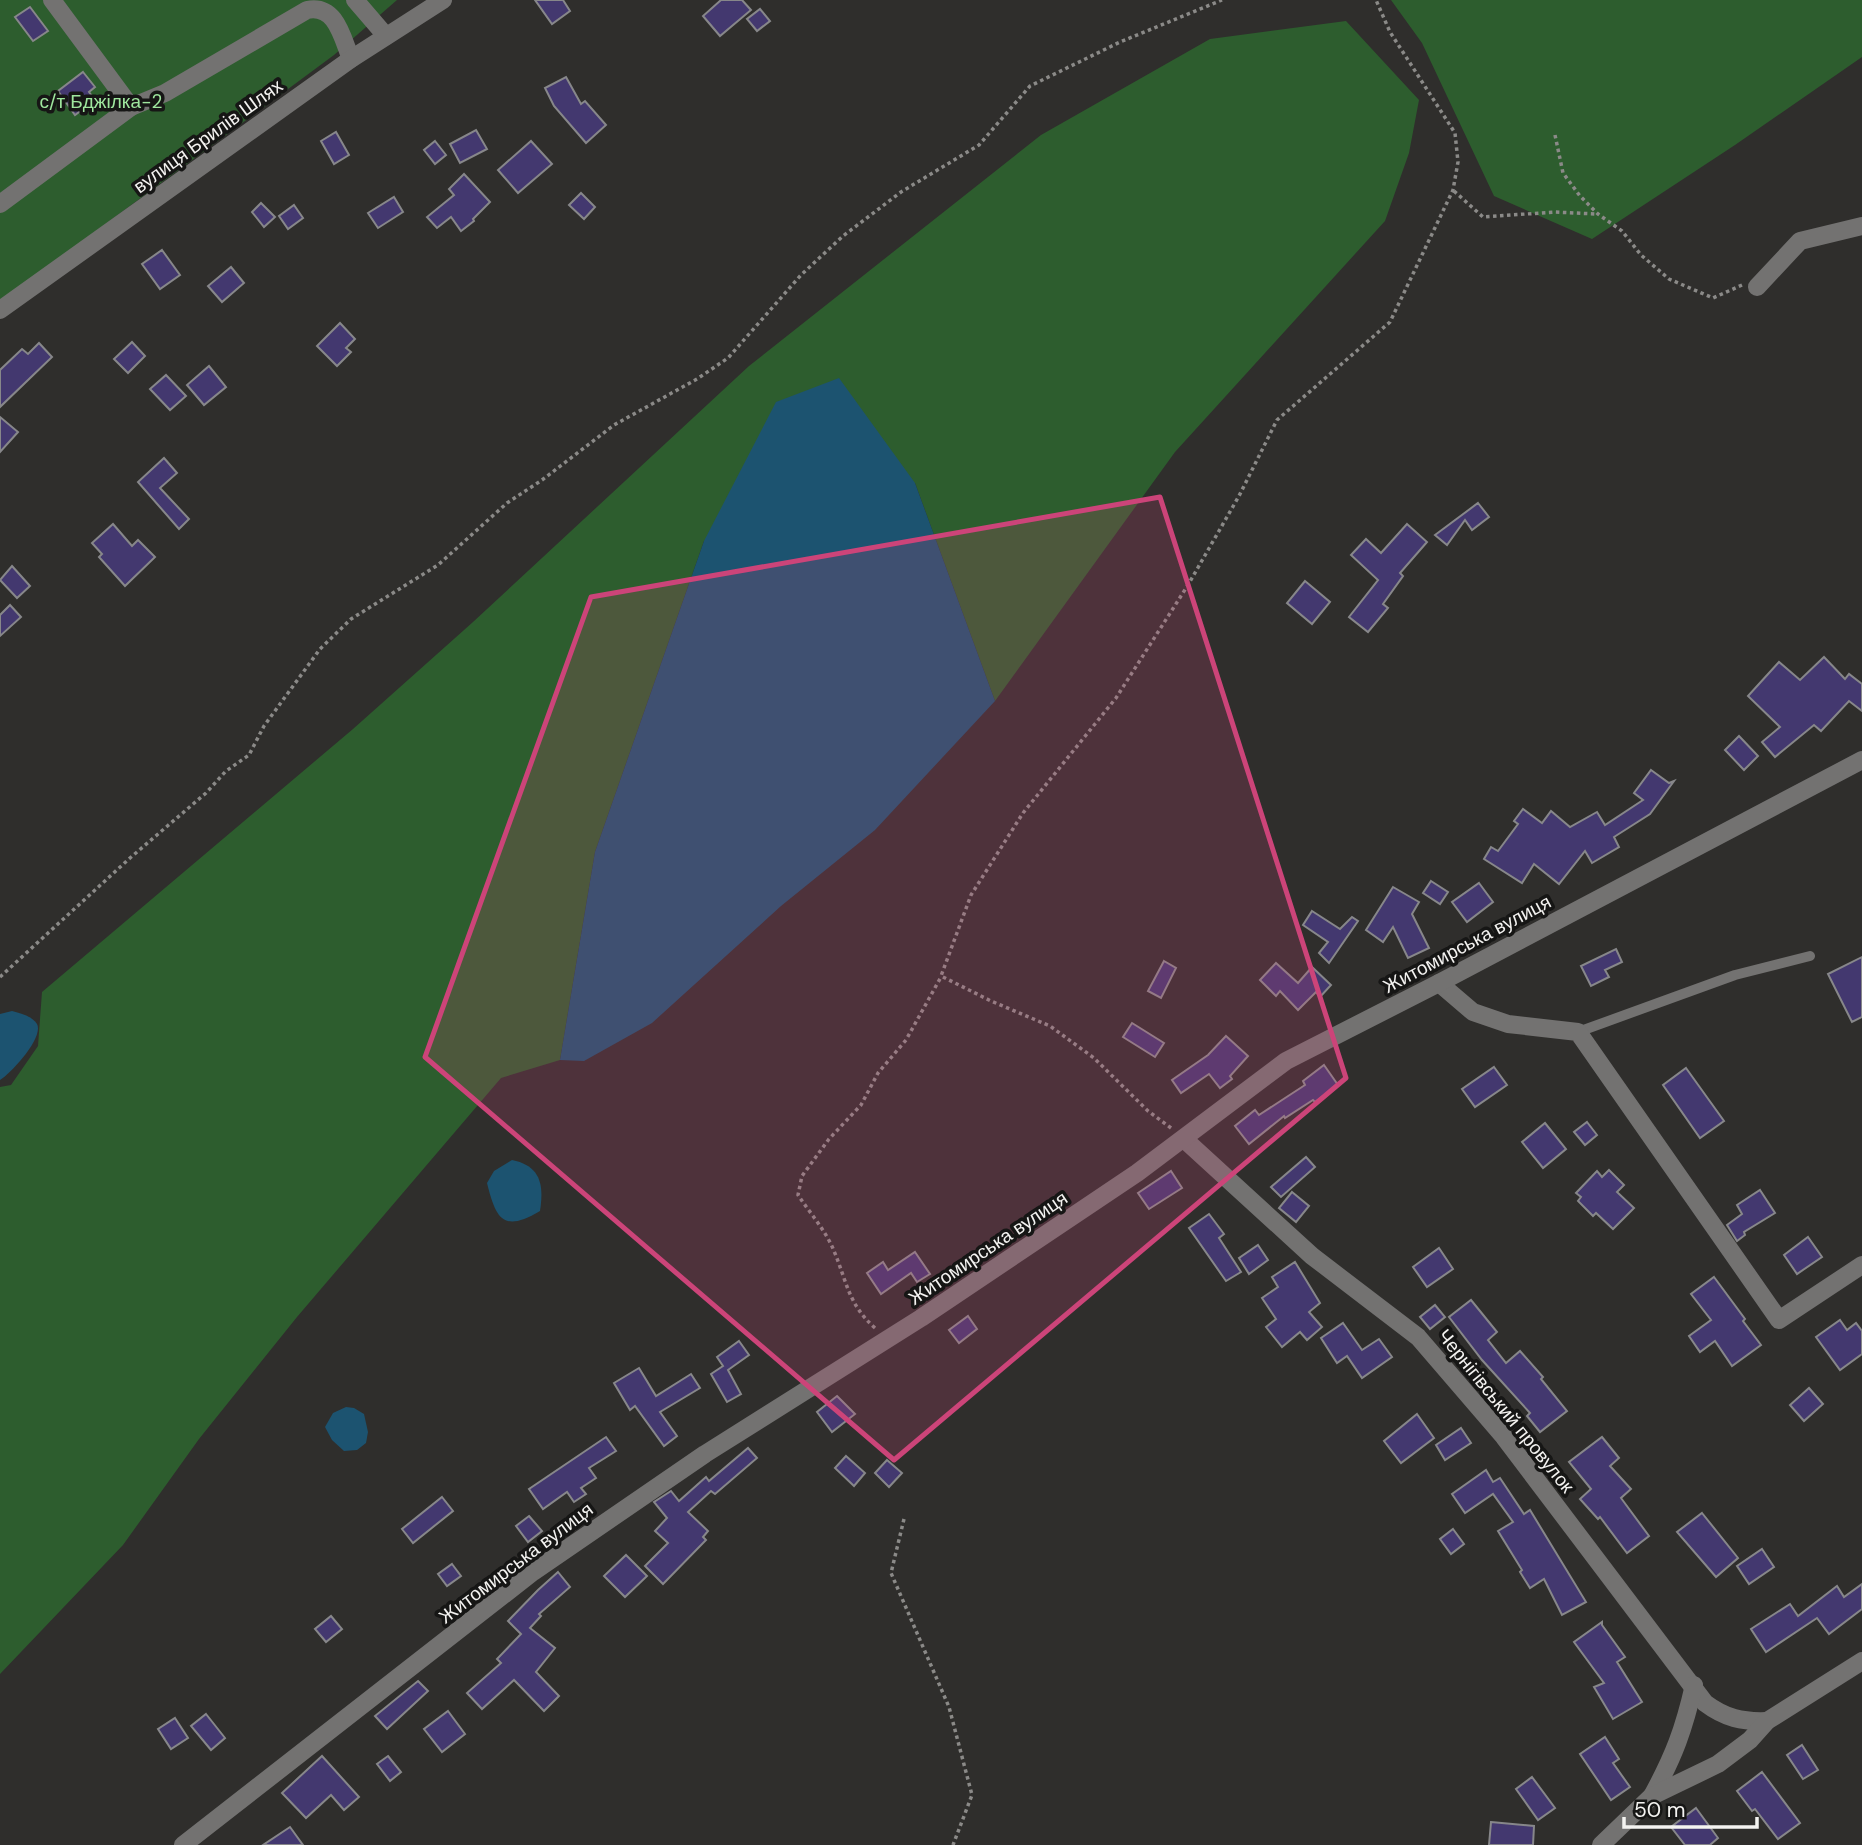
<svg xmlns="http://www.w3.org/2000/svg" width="1862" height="1845" viewBox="0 0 1862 1845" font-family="'DM Sans',sans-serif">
	<rect width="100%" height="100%" fill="#2f2e2c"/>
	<g fill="#2d5d2e">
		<path d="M 0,0 L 397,0 L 334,55 L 0,302 Z"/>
		<path d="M 1391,0 L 1862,0 L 1862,57 L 1735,145 L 1592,239 L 1494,196 L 1422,43 Z"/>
		<path d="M 1346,21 L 1419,100 L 1409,153 L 1385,221 L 1175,452 L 995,701 L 915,483 L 704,541 L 595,852 L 560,1060 L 501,1078 L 297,1317 L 199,1439 L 123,1545 L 0,1674 L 0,1087 L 11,1085 L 38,1046 L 42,992 L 353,729 L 473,622 L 749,366 L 1041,135 L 1210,39 Z"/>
	</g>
	<g fill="#1c5370">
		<path d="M 839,378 L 915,483 L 995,701 L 875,830 L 781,906 L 652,1023 L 584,1061 L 560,1060 L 595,852 L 704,541 L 776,402 Z"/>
		<path d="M 12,1011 C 20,1013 32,1016 37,1024 C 44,1038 11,1073 0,1080 L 0,1014 Z"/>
		<path d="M 512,1160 C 541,1166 544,1185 540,1211 C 503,1233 496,1219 487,1183 L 494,1171 Z"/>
		<path d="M 346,1407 L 354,1408 L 364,1414 L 368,1432 L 366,1443 L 357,1450 L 344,1451 L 332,1440 L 325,1427 L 333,1413 Z"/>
	</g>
	<g fill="#43386f" stroke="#87878a" stroke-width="2">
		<path d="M 535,0 L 563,0 L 570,11 L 552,24 Z"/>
		<path d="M 721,0 L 742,0 L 751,10 L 720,36 L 703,16 Z"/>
		<path d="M 30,7 L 48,31 L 33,41 L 15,17 Z"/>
		<path d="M 760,9 L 770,21 L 757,31 L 747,19 Z"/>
		<path d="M 83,72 L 95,87 L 89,92 L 95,100 L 75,115 L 58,91 Z"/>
		<path d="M 566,77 L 581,104 L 585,101 L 606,125 L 586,143 L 554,106 L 545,88 Z"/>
		<path d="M 476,130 L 487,149 L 460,163 L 450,144 Z"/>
		<path d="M 336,132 L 349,155 L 334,164 L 321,141 Z"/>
		<path d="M 435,141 L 446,155 L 435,164 L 424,150 Z"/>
		<path d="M 531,141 L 552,164 L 518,193 L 498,170 Z"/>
		<path d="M 464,174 L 490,202 L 473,219 L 474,221 L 461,231 L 451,217 L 437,228 L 427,217 L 454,195 L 449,189 Z"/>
		<path d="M 581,193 L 595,207 L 584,219 L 569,205 Z"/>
		<path d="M 394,197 L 403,212 L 378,228 L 368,213 Z"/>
		<path d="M 261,203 L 275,217 L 264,227 L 252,212 Z"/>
		<path d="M 294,205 L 303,218 L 288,229 L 279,216 Z"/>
		<path d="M 162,250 L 180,275 L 160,289 L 142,264 Z"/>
		<path d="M 231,267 L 244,283 L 222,302 L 208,286 Z"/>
		<path d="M 340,323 L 355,339 L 346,348 L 351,352 L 337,366 L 317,346 Z"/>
		<path d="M 132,342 L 145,356 L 128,373 L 114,359 Z"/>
		<path d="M 39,343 L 52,357 L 0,407 L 0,370 L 22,349 L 28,354 Z"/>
		<path d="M 209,366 L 226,387 L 204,405 L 187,385 Z"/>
		<path d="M 166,375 L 186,396 L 170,410 L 150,389 Z"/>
		<path d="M 0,417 L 18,432 L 0,452 Z"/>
		<path d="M 164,458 L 177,473 L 160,488 L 189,519 L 179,529 L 138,482 Z"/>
		<path d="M 1478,503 L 1489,517 L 1472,530 L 1465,520 L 1447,545 L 1435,535 Z"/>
		<path d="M 113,524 L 132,546 L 138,540 L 155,557 L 125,586 L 99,557 L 102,554 L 92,543 Z"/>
		<path d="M 1407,524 L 1427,542 L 1400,573 L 1403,576 L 1383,604 L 1388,608 L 1368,632 L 1349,617 L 1378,580 L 1351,555 L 1366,539 L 1381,553 Z"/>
		<path d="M 12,566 L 30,586 L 17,598 L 0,580 Z"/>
		<path d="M 1305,581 L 1330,602 L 1312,624 L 1287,603 Z"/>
		<path d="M 10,605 L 21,617 L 0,636 L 0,615 Z"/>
		<path d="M 1824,657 L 1845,679 L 1849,674 L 1862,684 L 1862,711 L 1849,701 L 1821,731 L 1814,725 L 1775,757 L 1762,742 L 1780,727 L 1748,696 L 1779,662 L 1800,680 Z"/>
		<path d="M 1739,736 L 1758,756 L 1744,770 L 1725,750 Z"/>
		<path d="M 1651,770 L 1669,783 L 1674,781 L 1650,814 L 1614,837 L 1619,847 L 1592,863 L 1585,851 L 1559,884 L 1534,864 L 1522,883 L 1484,859 L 1491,847 L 1498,851 L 1518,824 L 1514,821 L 1523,809 L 1542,823 L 1551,811 L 1570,827 L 1597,812 L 1605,825 L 1643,800 L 1634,793 Z"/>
		<path d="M 1431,881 L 1448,892 L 1440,904 L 1423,893 Z"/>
		<path d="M 1479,883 L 1493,902 L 1467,922 L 1452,902 Z"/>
		<path d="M 1393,887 L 1419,902 L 1412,914 L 1429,948 L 1408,958 L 1393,927 L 1383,942 L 1366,930 Z"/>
		<path d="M 1312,911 L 1340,929 L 1352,917 L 1358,921 L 1329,963 L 1319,953 L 1328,942 L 1303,925 Z"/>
		<path d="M 1616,949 L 1622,962 L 1605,970 L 1609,977 L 1591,986 L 1581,966 Z"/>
		<path d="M 1862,957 L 1862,1017 L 1852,1022 L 1828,974 Z"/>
		<path d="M 1164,961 L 1176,968 L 1161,998 L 1148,991 Z"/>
		<path d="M 1276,963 L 1298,983 L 1312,967 L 1331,985 L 1320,997 L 1316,992 L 1298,1010 L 1280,991 L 1276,996 L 1260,980 Z"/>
		<path d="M 1132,1023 L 1164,1043 L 1155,1057 L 1123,1037 Z"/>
		<path d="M 1226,1036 L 1248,1056 L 1230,1076 L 1232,1079 L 1220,1088 L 1209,1074 L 1181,1093 L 1172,1080 L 1208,1055 Z"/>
		<path d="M 1324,1065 L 1338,1085 L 1315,1102 L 1313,1100 L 1285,1118 L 1284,1116 L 1249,1144 L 1235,1126 L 1255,1110 L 1259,1115 L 1305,1085 L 1303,1081 Z"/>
		<path d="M 1494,1067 L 1507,1085 L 1475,1107 L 1462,1089 Z"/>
		<path d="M 1686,1068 L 1724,1121 L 1700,1138 L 1663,1085 Z"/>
		<path d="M 1587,1122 L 1597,1135 L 1585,1145 L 1574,1132 Z"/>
		<path d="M 1545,1123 L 1566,1149 L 1543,1168 L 1522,1142 Z"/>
		<path d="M 1306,1157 L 1315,1167 L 1281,1197 L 1271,1187 Z"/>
		<path d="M 1609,1170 L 1624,1185 L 1617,1192 L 1634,1208 L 1613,1229 L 1596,1213 L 1593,1216 L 1578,1201 L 1581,1197 L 1576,1193 L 1597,1171 L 1602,1177 Z"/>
		<path d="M 1171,1171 L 1182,1188 L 1149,1209 L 1138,1193 Z"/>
		<path d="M 1760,1190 L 1775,1213 L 1744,1232 L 1745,1235 L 1737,1241 L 1727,1225 L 1742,1214 L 1737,1205 Z"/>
		<path d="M 1292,1192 L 1309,1206 L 1296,1222 L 1279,1208 Z"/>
		<path d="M 1209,1214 L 1224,1234 L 1219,1238 L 1241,1272 L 1226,1281 L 1189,1228 Z"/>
		<path d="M 1808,1237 L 1822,1257 L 1797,1274 L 1784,1255 Z"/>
		<path d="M 1258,1245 L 1268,1260 L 1249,1274 L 1239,1258 Z"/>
		<path d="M 1439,1248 L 1453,1269 L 1427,1287 L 1413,1267 Z"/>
		<path d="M 915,1252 L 930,1274 L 917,1282 L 911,1273 L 881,1294 L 867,1273 L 883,1262 L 888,1270 Z"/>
		<path d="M 1295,1262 L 1320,1303 L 1309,1312 L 1322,1327 L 1307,1340 L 1300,1332 L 1282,1347 L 1266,1327 L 1276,1319 L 1262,1298 L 1278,1287 L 1272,1277 Z"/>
		<path d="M 1714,1277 L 1745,1319 L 1743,1321 L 1761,1345 L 1732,1366 L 1715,1341 L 1700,1352 L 1689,1336 L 1711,1320 L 1691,1294 Z"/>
		<path d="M 1471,1300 L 1497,1332 L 1488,1340 L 1506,1363 L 1520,1351 L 1543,1377 L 1541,1379 L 1567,1411 L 1540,1432 L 1527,1416 L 1530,1413 L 1482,1360 L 1449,1317 Z"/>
		<path d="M 1435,1305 L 1445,1317 L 1430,1329 L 1420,1317 Z"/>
		<path d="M 968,1316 L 977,1329 L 959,1343 L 949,1330 Z"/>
		<path d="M 1840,1320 L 1847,1330 L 1856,1323 L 1862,1331 L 1862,1354 L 1840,1370 L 1816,1337 Z"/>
		<path d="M 1343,1323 L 1362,1350 L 1379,1339 L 1392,1357 L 1362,1378 L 1347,1356 L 1337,1363 L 1321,1338 Z"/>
		<path d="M 739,1341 L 749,1355 L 728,1370 L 741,1394 L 727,1402 L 711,1374 L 723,1366 L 717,1357 Z"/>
		<path d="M 639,1368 L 656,1396 L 691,1374 L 700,1388 L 660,1412 L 677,1436 L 664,1446 L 635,1406 L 630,1410 L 614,1383 Z"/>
		<path d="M 1809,1388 L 1823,1404 L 1804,1421 L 1790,1405 Z"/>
		<path d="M 837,1396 L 855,1414 L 832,1432 L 817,1412 Z"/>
		<path d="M 1417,1414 L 1434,1438 L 1401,1463 L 1384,1441 Z"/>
		<path d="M 1461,1428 L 1471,1443 L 1445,1460 L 1436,1445 Z"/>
		<path d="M 606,1437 L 616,1451 L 589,1468 L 596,1478 L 581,1488 L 586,1494 L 574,1502 L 567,1492 L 543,1509 L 529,1489 Z"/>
		<path d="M 1602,1437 L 1619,1458 L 1610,1466 L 1631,1489 L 1621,1498 L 1649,1536 L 1627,1553 L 1600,1517 L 1598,1519 L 1580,1499 L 1591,1489 L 1569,1462 Z"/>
		<path d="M 748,1448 L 757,1458 L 715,1494 L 711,1491 L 688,1512 L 708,1531 L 703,1537 L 706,1540 L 663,1584 L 645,1566 L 668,1543 L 655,1531 L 667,1518 L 654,1502 L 671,1491 L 679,1501 L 706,1477 L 709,1481 Z"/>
		<path d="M 846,1456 L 865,1473 L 854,1486 L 835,1468 Z"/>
		<path d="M 887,1460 L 902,1473 L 889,1487 L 875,1473 Z"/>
		<path d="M 1486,1470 L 1493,1482 L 1500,1478 L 1524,1514 L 1530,1510 L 1586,1602 L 1562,1615 L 1544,1579 L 1530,1588 L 1520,1572 L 1522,1570 L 1498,1531 L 1513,1522 L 1493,1494 L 1465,1513 L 1452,1494 Z"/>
		<path d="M 442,1497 L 453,1511 L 413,1543 L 402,1529 Z"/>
		<path d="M 1702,1513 L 1738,1558 L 1716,1577 L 1677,1532 Z"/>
		<path d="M 529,1516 L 542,1531 L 528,1542 L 516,1526 Z"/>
		<path d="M 1453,1529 L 1464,1544 L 1451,1554 L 1440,1539 Z"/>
		<path d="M 1762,1549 L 1774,1567 L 1749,1584 L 1737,1566 Z"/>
		<path d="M 626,1555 L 647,1576 L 625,1597 L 604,1576 Z"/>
		<path d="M 452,1564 L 461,1576 L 447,1586 L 438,1574 Z"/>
		<path d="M 558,1572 L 570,1587 L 539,1614 L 541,1616 L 530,1628 L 555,1648 L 536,1672 L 559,1696 L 544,1711 L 514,1680 L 482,1709 L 467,1693 L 501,1663 L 497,1659 L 521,1634 L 508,1621 L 538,1590 Z"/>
		<path d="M 1862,1584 L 1862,1609 L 1829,1634 L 1817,1618 L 1766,1652 L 1751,1629 L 1790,1604 L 1798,1616 L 1837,1586 L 1844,1597 Z"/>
		<path d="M 331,1616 L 342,1629 L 326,1642 L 315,1629 Z"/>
		<path d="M 1602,1622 L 1602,1625 L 1625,1657 L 1617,1662 L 1642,1702 L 1613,1719 L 1594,1687 L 1604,1683 L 1574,1642 Z"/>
		<path d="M 418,1681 L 428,1691 L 387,1729 L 375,1716 Z"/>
		<path d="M 448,1711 L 465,1734 L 442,1752 L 424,1729 Z"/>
		<path d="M 206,1714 L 225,1738 L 211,1750 L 191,1726 Z"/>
		<path d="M 175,1718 L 188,1738 L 171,1749 L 158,1729 Z"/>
		<path d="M 1605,1737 L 1619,1759 L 1613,1763 L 1630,1787 L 1611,1800 L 1580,1754 Z"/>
		<path d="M 1802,1745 L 1818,1770 L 1803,1779 L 1787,1755 Z"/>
		<path d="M 322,1756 L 359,1797 L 344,1810 L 331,1795 L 306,1818 L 282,1793 Z"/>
		<path d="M 388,1756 L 401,1772 L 390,1781 L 377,1764 Z"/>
		<path d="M 1762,1772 L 1800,1823 L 1778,1839 L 1755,1809 L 1752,1811 L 1737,1791 Z"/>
		<path d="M 1532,1777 L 1555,1808 L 1538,1820 L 1516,1789 Z"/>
		<path d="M 1696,1808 L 1718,1838 L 1710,1845 L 1685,1845 L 1671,1827 Z"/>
		<path d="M 1491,1822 L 1534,1826 L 1533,1845 L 1489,1845 Z"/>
		<path d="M 290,1827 L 303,1845 L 263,1845 Z"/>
	</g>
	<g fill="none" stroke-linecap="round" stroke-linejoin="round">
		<g stroke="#8b8a88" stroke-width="3.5" stroke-dasharray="3.5 3.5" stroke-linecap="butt">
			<path d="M 1555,135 L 1563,173 L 1580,196 L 1598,214 L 1622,231 L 1641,255 L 1669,279 L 1713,298 L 1742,285"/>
			<path d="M 1454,191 L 1483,217 L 1555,212 L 1596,214"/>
			<path d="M 0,977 L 130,858 L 206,793 L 226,771 L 249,755 L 264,726 L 320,649 L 351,619 L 438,565 L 507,503 L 542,480 L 614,425 L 697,379 L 728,358 L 801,275 L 843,236 L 901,192 L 979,145 L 1030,86 L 1120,42 L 1222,0"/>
			<path d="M 1171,1128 L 1148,1111 L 1094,1058 L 1050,1026 L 991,1001 L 941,976 L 971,895 L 1023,813 L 1116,698 L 1188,585 L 1239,496 L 1277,420 L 1390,322 L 1453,190 L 1458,162 L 1455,133 L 1390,32 L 1376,0"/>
			<path d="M 875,1328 C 848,1304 847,1282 834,1251 C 826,1231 810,1213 798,1195 L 802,1176 L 829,1139 L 861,1105 L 878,1073 L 906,1040 L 941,977"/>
			<path d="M 904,1519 L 891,1573 L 949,1707 L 972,1795 L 953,1845"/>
		</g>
		<path stroke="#737271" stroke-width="10" d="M 1578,1032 L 1735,975 L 1810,956"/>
		<g stroke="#737271" stroke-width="18">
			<path d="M 52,0 L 131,107 L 165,93 L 307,10 C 336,4 342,37 351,59"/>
			<path d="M 355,0 L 386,36"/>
			<path d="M 0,204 L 131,107"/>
			<path d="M 1757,287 L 1800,241 L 1862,226"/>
			<path d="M 0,310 L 351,59 L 443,0"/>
			<path d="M 1439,983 L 1473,1012 L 1508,1024 L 1578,1032 L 1779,1320 L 1862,1265"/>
			<path d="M 1184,1139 L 1312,1256 L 1418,1337 L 1504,1437 L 1705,1703 C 1725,1718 1742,1722 1767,1721"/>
			<path d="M 1652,1796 C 1674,1756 1684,1729 1694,1685"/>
			<path d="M 183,1845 L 533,1572 L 705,1454 L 921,1318 L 1137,1173 L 1286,1061 L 1439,983 L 1862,760"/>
			<path d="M 1601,1845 L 1652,1796 L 1718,1764 L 1750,1740 L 1767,1721 L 1862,1661"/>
		</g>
	</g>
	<path fill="#cc4479" fill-opacity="0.2" stroke="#cc4479" stroke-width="5" stroke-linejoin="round" d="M 1160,497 L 1346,1078 L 894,1460 L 425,1057 L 591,597 Z"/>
	<g text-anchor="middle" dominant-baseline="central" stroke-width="7" stroke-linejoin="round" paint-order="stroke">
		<g font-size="19" fill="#9fe79e" stroke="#161615">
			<text x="101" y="101">с/т Бджілка-2</text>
		</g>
		<g font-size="19" fill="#f4f3f1" stroke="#161615">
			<text transform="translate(208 136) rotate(-36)">вулиця Брилів Шлях</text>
			<text transform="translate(1467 944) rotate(-28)">Житомирська вулиця</text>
			<text transform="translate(988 1248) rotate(-34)">Житомирська вулиця</text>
			<text transform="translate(1506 1411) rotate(51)">Чернігівський провулок</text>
			<text transform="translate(516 1563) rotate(-37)">Житомирська вулиця</text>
		</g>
	</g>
	<path d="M1624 1817v10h133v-10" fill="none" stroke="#f4f3f1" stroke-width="3.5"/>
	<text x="1634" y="1817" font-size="21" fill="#f4f3f1" stroke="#161615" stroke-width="5" paint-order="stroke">50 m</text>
</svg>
